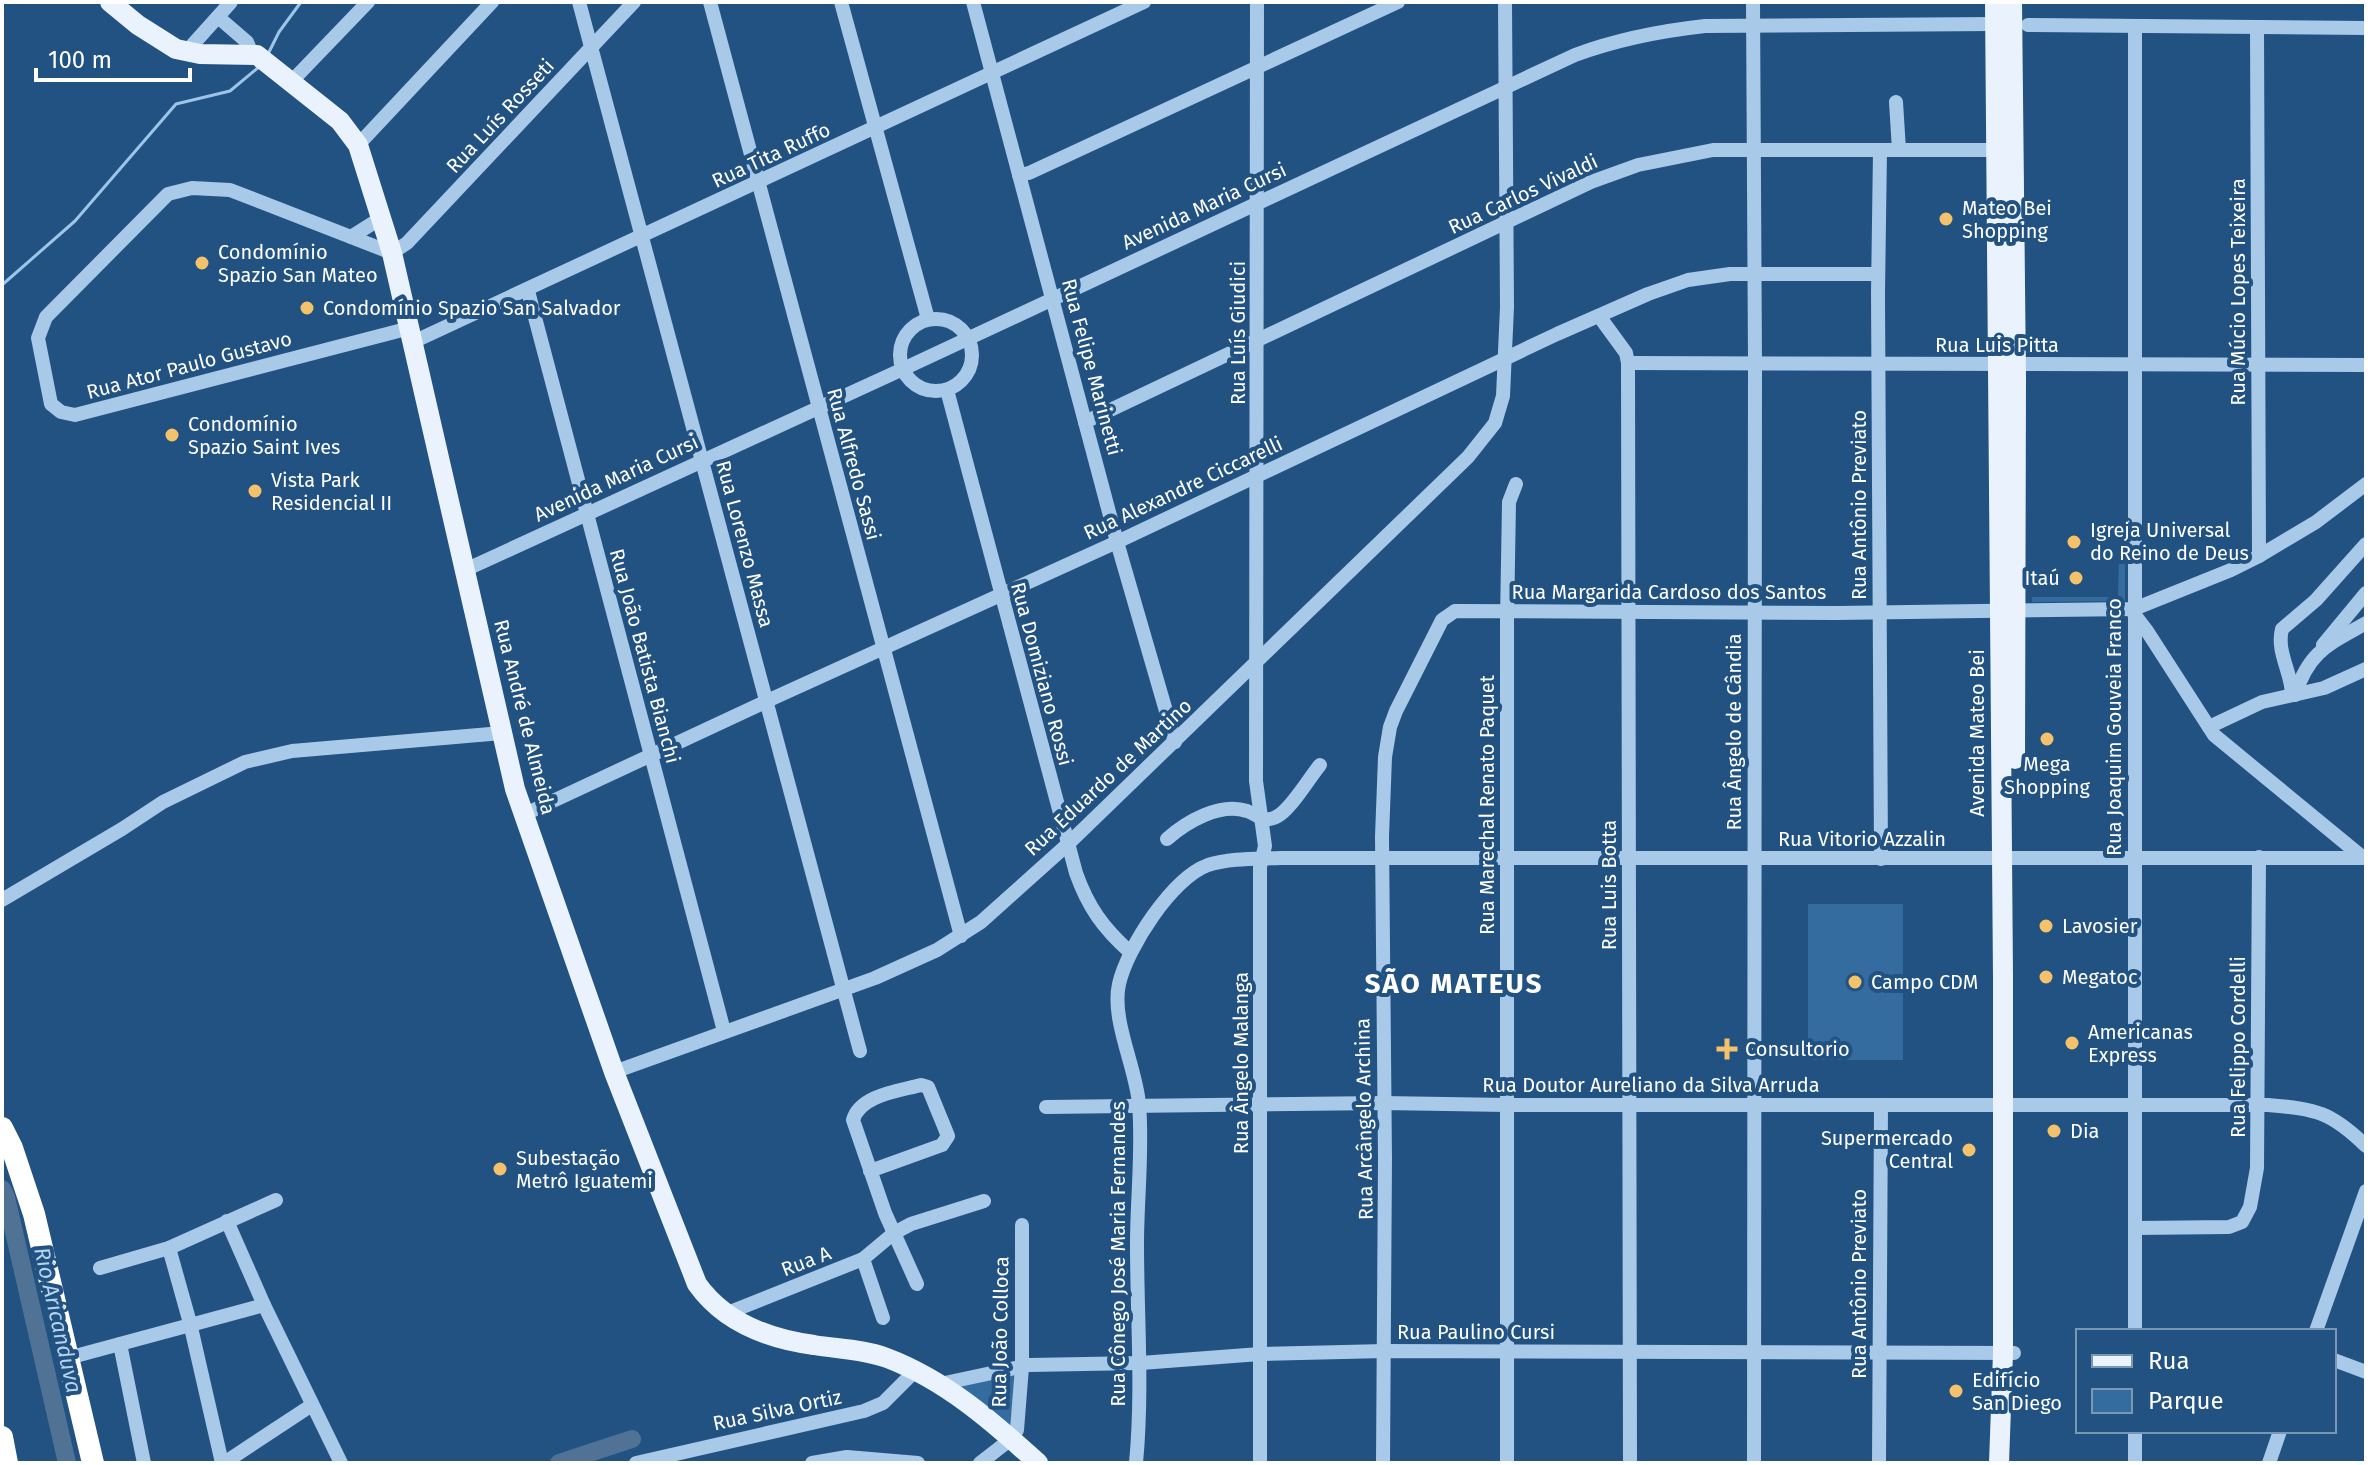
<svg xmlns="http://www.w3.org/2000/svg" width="2368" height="1465" viewBox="0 0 2368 1465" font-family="'Fira Sans',sans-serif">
	<rect width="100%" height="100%" fill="#215281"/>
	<g fill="#356c9f">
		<path d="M 2119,557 L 2125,557 L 2125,601 L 2032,602 L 2032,597 L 2118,597 Z"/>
		<rect x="1808" y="904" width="95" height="156"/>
		<path d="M 1017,1373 L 1012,1431 L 953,1388 Z"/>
	</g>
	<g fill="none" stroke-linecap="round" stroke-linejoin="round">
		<g stroke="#9cc5e9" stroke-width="3">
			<path d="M 269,52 L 279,32 L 301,2"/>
			<path d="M 2,285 L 75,221 L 176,104 L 230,91 L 260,66"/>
		</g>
		<g stroke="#507395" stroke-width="18">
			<path d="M 2,1189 L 6,1197 L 67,1463"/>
			<path d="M 559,1463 L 632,1439"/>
		</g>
		<g stroke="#a8c9e8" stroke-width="14">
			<path d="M 579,2 L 860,1051"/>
			<path d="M 710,2 L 961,936"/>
			<path d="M 841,2 L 928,319"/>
			<path d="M 973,2 L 1117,542 L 1175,742"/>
			<path d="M 1257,2 L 1256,781 L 1265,846 L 1260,867 L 1260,1463"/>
			<path d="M 1753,2 L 1755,364 L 1754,1463"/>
			<path d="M 218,17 L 247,42 L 252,54"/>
			<path d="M 2028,25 L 2366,28"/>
			<path d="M 2135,27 L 2135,1331"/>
			<path d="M 2257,28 L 2259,556"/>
			<path d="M 187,51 L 231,2"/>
			<path d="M 292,81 L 368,2"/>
			<path d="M 1896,102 L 1899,150"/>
			<path d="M 358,145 L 492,2"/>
			<path d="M 1880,150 L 1878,293 L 1881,859"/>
			<path d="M 1019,175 L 1029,173 L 1398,2"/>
			<path d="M 381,218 L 351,237 L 392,253 L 407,243 L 634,2"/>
			<path d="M 351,237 L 230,190 L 192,188 L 168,194 L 46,317 L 38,338 L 51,404 L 61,412 L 75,415 L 410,328"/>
			<path d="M 528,291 L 724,1031"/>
			<path d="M 1599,316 L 1626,353 L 1628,363 L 1630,1463"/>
			<circle cx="936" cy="355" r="36"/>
			<path d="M 413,342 L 1144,2"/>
			<path d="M 1628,363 L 2366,365"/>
			<path d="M 947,390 L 1076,873 C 1088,907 1103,928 1130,952"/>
			<path d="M 1085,422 L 1591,182 L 1638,165 L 1713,150 L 2002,150"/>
			<path d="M 465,570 L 903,369 L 1575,55 C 1618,39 1660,31 1705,26 L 1995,24"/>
			<path d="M 2134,614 L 2147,631 L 2214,735 L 2361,856"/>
			<path d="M 2323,645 L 2366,593"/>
			<path d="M 2292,695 C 2292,673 2276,652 2282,629 L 2316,600 L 2366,544"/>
			<path d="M 2295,695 C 2309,651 2329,644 2366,623"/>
			<path d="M 2209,727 L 2262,702 L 2324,688 L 2366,669"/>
			<path d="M 523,815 L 767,701 L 1117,542 L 1557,334 L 1648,294 L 1688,280 L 1730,274 L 1878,274"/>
			<path d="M 1167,839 C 1186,822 1220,802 1247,811 C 1258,815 1264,823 1276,817 C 1290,811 1309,778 1320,765"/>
			<path d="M 2,900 L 122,829 L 163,802 L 245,762 L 292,751 L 502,733"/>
			<path d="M 614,1072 L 875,978 L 937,950 L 981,922 L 1068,844 L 1468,457 L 1495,423 L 1503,396 L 1507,307 L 1505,2"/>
			<path d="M 1046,1107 L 1383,1103 L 1507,1105 L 2268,1105 C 2317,1109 2331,1112 2366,1146"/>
			<path d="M 870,1171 L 942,1145 L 948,1136 L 928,1087 L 921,1085 C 899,1091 860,1095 853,1120 L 885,1213 L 917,1284"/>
			<path d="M 227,1221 L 264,1305 L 341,1463"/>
			<path d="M 2135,1228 L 2229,1227 L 2242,1222 L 2250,1207 L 2257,1168 L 2259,857"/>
			<path d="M 169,1248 L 190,1323 L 222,1463"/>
			<path d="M 863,1259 L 883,1318"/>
			<path d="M 100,1268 L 169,1248 L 276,1200"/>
			<path d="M 725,1314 L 863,1259 L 894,1233 L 911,1224 L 984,1201"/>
			<path d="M 2316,1331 L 2366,1191"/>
			<path d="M 120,1344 L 144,1463"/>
			<path d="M 68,1358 L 264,1305"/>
			<path d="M 2334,1360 L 2366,1372"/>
			<path d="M 940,1384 L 1029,1365 L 1141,1363 L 1260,1354 L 1385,1351 L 2014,1353"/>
			<path d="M 2135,1431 L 2135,1463"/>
			<path d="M 224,1463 L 312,1405"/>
			<path d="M 636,1463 L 864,1411 L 883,1403 L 915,1371"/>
			<path d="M 812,1463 L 847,1457 L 918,1463"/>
			<path d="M 980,1463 L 1011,1439 L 1017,1430 L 1022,1367 L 1022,1225"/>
			<path d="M 1136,1463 C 1143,1390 1137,1317 1137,1244 C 1137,1198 1143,1150 1139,1104 C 1136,1067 1111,1020 1119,984 C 1127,948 1172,878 1208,865 C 1230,858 1257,859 1280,858 L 2366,858"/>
			<path d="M 1383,1463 L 1385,1159 L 1382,837 L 1385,757 L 1390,727 L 1396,711 L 1442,620 L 1455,611 L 1837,613 L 2134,609 L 2231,570 L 2259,556 L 2316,522 L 2366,484"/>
			<path d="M 1507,1463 L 1507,621 L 1509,502 L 1516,484"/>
			<path d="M 1879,1463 L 1881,1105"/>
			<path d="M 2269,1463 L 2280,1431"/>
		</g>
		<g stroke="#eaf3fd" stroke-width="20">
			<path d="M 110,2 L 138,25 L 176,49 L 200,54 L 257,55 L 340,121 L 358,145 L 392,253 L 515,789 L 614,1072 L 697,1284 C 724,1322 769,1339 814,1345 C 838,1349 863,1349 887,1358 C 945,1380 992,1421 1038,1463"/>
			<path d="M 1995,2 L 2003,976 L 2003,1353 L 1999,1463"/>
			<path d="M 2012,2 L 2016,378 L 2015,759"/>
		</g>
		<g stroke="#fff" stroke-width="22">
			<path d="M 2,1128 L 12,1148 L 34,1214 L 93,1463"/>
			<path d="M 2,1437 L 7,1463"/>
		</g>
	</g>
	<g fill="#f4c26a" stroke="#215281" stroke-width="3">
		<circle cx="1946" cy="219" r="8"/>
		<circle cx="202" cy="263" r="8"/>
		<circle cx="307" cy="308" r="8"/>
		<circle cx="172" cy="435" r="8"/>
		<circle cx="255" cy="491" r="8"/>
		<circle cx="2074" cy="542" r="8"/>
		<circle cx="2076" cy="578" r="8"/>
		<circle cx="2047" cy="739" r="8"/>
		<circle cx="2046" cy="926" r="8"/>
		<circle cx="2046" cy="977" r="8"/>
		<circle cx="1855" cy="982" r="8"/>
		<circle cx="2072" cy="1043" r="8"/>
		<path d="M1723 1037h8v8h8v8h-8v8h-8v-8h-8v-8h8z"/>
		<circle cx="2054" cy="1131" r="8"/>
		<circle cx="1969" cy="1150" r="8"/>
		<circle cx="500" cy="1169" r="8"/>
		<circle cx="1956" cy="1391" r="8"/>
	</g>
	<g text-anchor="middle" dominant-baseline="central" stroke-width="8" stroke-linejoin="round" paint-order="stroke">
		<g font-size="20" fill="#fff" stroke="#215281">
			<text transform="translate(500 116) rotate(-47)">Rua Luís Rosseti</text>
			<text transform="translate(771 155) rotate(-25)">Rua Tita Ruffo</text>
			<text transform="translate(1523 194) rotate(-25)">Rua Carlos Vivaldi</text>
			<text transform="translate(1204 206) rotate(-25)">Avenida Maria Cursi</text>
			<text transform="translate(2238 292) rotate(-90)">Rua Múcio Lopes Teixeira</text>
			<text transform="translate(1238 333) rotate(-90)">Rua Luís Giudici</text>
			<text x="1997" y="345">Rua Luis Pitta</text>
			<text transform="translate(189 365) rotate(-15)">Rua Ator Paulo Gustavo</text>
			<text transform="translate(1092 367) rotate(75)">Rua Felipe Marinetti</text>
			<text transform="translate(854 464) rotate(75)">Rua Alfredo Sassi</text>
			<text transform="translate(616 478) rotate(-25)">Avenida Maria Cursi</text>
			<text transform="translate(1183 488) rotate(-25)">Rua Alexandre Ciccarelli</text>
			<text transform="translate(1859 505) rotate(-90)">Rua Antônio Previato</text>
			<text transform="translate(745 544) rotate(75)">Rua Lorenzo Massa</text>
			<text x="1669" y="592">Rua Margarida Cardoso dos Santos</text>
			<text transform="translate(645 656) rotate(75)">Rua João Batista Bianchi</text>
			<text transform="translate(1042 674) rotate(75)">Rua Domiziano Rossi</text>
			<text transform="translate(525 717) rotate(76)">Rua André de Almeida</text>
			<text transform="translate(2114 727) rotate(-90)">Rua Joaquim Gouveia Franco</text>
			<text transform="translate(1734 732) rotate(-90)">Rua Ângelo de Cândia</text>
			<text transform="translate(1977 733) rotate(-90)">Avenida Mateo Bei</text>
			<text transform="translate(1108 777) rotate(-43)">Rua Eduardo de Martino</text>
			<text transform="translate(1487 805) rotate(-90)">Rua Marechal Renato Paquet</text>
			<text x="1862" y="839">Rua Vitorio Azzalin</text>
			<text transform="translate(1609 885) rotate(-90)">Rua Luis Botta</text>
			<text transform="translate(2238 1047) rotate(-90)">Rua Felippo Cordelli</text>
			<text transform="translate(1241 1063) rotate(-90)">Rua Ângelo Malanga</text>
			<text x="1651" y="1085">Rua Doutor Aureliano da Silva Arruda</text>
			<text transform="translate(1364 1119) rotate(-91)">Rua Arcângelo Archina</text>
			<text transform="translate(1118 1254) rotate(-90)">Rua Cônego José Maria Fernandes</text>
			<text transform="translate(806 1261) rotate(-21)">Rua A</text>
			<text transform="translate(1859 1284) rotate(-90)">Rua Antônio Previato</text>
			<text transform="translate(1000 1332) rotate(-89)">Rua João Colloca</text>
			<text x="1476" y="1332">Rua Paulino Cursi</text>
			<text transform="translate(777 1410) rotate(-12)">Rua Silva Ortiz</text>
		</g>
		<g font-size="20" fill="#fff" stroke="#215281" text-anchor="start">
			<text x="1962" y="208">Mateo Bei<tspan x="1962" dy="23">Shopping</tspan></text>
			<text x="218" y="252">Condomínio<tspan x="218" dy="23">Spazio San Mateo</tspan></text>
			<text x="323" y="308">Condomínio Spazio San Salvador</text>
			<text x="188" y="424">Condomínio<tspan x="188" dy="23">Spazio Saint Ives</tspan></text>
			<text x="271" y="480">Vista Park<tspan x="271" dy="23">Residencial II</tspan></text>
			<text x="2090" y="530">Igreja Universal<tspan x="2090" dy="23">do Reino de Deus</tspan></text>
			<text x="2060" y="578" text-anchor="end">Itaú</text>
			<text x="2047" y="764" text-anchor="middle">Mega<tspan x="2047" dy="23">Shopping</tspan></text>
			<text x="2062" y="926">Lavosier</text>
			<text x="2062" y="977">Megatoc</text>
			<text x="1871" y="982">Campo CDM</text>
			<text x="2088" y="1032">Americanas<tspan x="2088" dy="23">Express</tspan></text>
			<text x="1745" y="1049">Consultorio</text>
			<text x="2070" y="1131">Dia</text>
			<text x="1953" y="1138" text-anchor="end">Supermercado<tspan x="1953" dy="23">Central</tspan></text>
			<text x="516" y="1158">Subestação<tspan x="516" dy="23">Metrô Iguatemi</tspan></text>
			<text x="1972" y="1380">Edifício<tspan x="1972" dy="23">San Diego</tspan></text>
		</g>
		<g font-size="22" font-style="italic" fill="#b3d3ef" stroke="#215281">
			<text transform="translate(58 1320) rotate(77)">Rio Aricanduva</text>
		</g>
		<g font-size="28" font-weight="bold" letter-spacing="2" fill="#fff" stroke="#215281">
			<text x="1454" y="983">SÃO MATEUS</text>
		</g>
	</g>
	<rect width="2368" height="1465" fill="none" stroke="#ffffff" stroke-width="8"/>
	<rect x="2076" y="1329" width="260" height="104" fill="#215281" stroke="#7a97b3" stroke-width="2"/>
	<rect x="2092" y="1355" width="40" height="12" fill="#eaf3fd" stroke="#7a97b3" stroke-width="2"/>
	<text x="2148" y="1369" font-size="24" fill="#ffffff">Rua</text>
	<rect x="2092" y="1389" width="40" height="24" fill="#356c9f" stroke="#7a97b3" stroke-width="2"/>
	<text x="2148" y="1409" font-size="24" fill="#ffffff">Parque</text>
	<path d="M36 68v12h154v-12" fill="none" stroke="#ffffff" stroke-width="4"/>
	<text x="48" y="68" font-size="24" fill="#ffffff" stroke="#215281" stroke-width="6" paint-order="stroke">100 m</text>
</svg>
